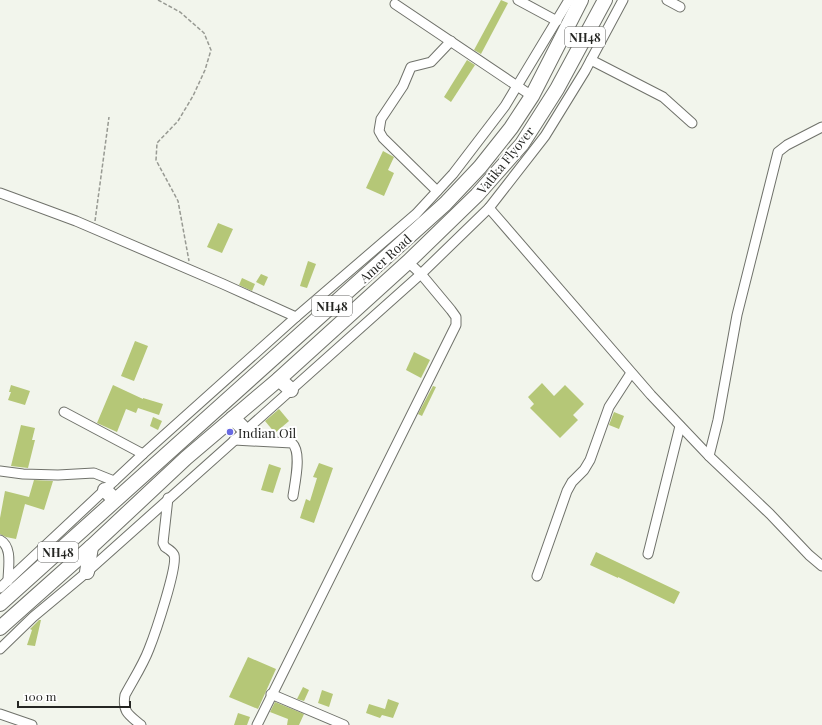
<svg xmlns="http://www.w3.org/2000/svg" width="822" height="725" viewBox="0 0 822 725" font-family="'Playfair Display',serif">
	<rect width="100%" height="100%" fill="#f2f5ec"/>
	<g fill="#b5c777">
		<path d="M 501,0 L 508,3 L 481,54 L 474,50 Z"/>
		<path d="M 467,60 L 475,65 L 451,102 L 444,97 Z"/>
		<path d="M 383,151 L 394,157 L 388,170 L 394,173 L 384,196 L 366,188 Z"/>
		<path d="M 218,223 L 233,229 L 222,253 L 207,247 Z"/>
		<path d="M 308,261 L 316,264 L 307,288 L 300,286 Z"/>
		<path d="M 261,274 L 268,277 L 264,286 L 256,282 Z"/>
		<path d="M 242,278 L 255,284 L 252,291 L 239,285 Z"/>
		<path d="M 135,341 L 148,346 L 134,381 L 121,376 Z"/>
		<path d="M 414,352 L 430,360 L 421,378 L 406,370 Z"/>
		<path d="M 542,383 L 554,396 L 565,385 L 584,404 L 573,415 L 578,420 L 560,438 L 530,408 L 534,404 L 528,397 Z"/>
		<path d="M 11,385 L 30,391 L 25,405 L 8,400 L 11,392 L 9,392 Z"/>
		<path d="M 113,385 L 143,399 L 143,398 L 163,404 L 159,415 L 138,408 L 136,413 L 126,409 L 117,432 L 97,423 Z"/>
		<path d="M 433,386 L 436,387 L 422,416 L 418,414 Z"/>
		<path d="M 279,409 L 289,421 L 275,433 L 265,421 Z"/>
		<path d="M 614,412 L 624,416 L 619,429 L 609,425 Z"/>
		<path d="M 153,417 L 162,421 L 158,430 L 150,426 Z"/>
		<path d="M 21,425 L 35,428 L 32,440 L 35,440 L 28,468 L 11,466 Z"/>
		<path d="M 319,463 L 333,468 L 314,523 L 300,518 L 306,499 L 310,501 L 317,478 L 313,477 Z"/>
		<path d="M 269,464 L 281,468 L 273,493 L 261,490 Z"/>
		<path d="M 34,480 L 53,481 L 44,510 L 25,504 L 16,539 L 6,537 L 0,534 L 0,518 L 5,491 L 29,497 Z"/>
		<path d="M 596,552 L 680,592 L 674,604 L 618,577 L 618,578 L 590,565 Z"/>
		<path d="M 39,620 L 41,620 L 35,646 L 27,645 L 32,630 L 30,629 Z"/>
		<path d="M 248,657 L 276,669 L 258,709 L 229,697 Z"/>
		<path d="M 303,687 L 309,690 L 304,701 L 297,699 Z"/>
		<path d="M 322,690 L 333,694 L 329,707 L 318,703 Z"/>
		<path d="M 388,699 L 399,703 L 393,718 L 382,715 L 380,718 L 366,713 L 369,704 L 385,709 Z"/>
		<path d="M 275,702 L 304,714 L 299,725 L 287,725 L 288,719 L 270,712 Z"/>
		<path d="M 238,713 L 250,717 L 247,725 L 234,725 Z"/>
	</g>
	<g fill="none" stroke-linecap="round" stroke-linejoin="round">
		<defs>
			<g id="minor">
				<path d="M 518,0 L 557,21"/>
				<path d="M 667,0 L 680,7"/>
				<path d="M 395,4 L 532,96"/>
				<path d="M 591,60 L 663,97 L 692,123"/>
				<path d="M 437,191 L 383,138 L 379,131 L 381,119 L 403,86 L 411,67 L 431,62 L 451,41"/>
				<path d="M 0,193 L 76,221 L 223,284 L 296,317"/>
				<path d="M 489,208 L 651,395 L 709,456 L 770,514 L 809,555 L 822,566"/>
				<path d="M 64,412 L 143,454"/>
				<path d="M 234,440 L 292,443 C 302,452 295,482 293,496"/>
				<path d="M 709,456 L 718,420 L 737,315 L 778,152 L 787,145 L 822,127"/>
				<path d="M 0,471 L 23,474 L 58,475 L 94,473 L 114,481"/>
				<path d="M 0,540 C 13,547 8,568 8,581"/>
				<path d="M 648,554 L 680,426"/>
				<path d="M 537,576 L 567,491 L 572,482 L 584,470 L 590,460 L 609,407 L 631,373"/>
				<path d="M 0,588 L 143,454 L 296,317 L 416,214 L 453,174 L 505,106 L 569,0"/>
				<path d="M 0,649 L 33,617 L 87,572 L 421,274 L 489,208 L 545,136 L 585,71 L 623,0"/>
				<path d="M 271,694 L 344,725"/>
				<path d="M 0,714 L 32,725"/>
				<path d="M 141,725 C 129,715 122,712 125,695 C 133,680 143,665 149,649 C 155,634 178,566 174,555 C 172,551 168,549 165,547 L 163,543 L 168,498"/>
				<path d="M 257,725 L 456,325 L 456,317 L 451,310 L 421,274 L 408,262"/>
			</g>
			<g id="highway">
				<path d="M 279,379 L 291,390"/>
				<path d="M 233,418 L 245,430"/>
				<path d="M 105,490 L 115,500"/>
				<path d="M 87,572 L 91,547"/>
				<path d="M 0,604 L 445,204 L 480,167 L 511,128 L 532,96 L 581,0"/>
				<path d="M 0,628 L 91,547 L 186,458 L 279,379 L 408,262 L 477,195 L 522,144 L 557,89 L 605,0"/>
			</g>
		</defs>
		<use href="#minor" stroke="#70726b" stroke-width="11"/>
		<use href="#highway" stroke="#70726b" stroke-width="16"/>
		<g stroke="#989a93" stroke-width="1.5" stroke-dasharray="4 2" stroke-linecap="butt">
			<path d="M 158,0 L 180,12 L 204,33 L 211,50 L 205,70 L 193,96 L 178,121 L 157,143 L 156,160 L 178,201 L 189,261"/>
			<path d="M 95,221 L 109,117"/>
		</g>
		<use href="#minor" stroke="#fff" stroke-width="9"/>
		<use href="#highway" stroke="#fff" stroke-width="14"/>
	</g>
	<circle fill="#6769e2" stroke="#fff" stroke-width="1.5" cx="230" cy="432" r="4"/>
	<g text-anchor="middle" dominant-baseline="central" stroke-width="4" stroke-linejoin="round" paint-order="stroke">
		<g fill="#fff" stroke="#666765" stroke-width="1">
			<rect x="565" y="27" width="40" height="20" rx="3"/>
			<rect x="312" y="296" width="40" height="20" rx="3"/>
			<rect x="38" y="542" width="40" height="20" rx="3"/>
		</g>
		<g font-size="12" font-weight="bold" fill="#252623">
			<text x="585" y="37">NH48</text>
			<text x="332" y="306">NH48</text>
			<text x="58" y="552">NH48</text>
		</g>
		<g font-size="13" fill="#252623" stroke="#fff">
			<text transform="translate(505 160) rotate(-51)">Vatika Flyover</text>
			<text transform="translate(385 258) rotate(-42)">Amer Road</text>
		</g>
		<g font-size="13" fill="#252623" stroke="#fff" text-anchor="start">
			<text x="238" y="432">Indian Oil</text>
		</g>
	</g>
	<path d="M18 701v6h112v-6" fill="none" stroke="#252623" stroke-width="2"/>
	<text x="24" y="701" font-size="12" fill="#252623" stroke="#ffffff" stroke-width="3" paint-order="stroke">100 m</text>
</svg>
